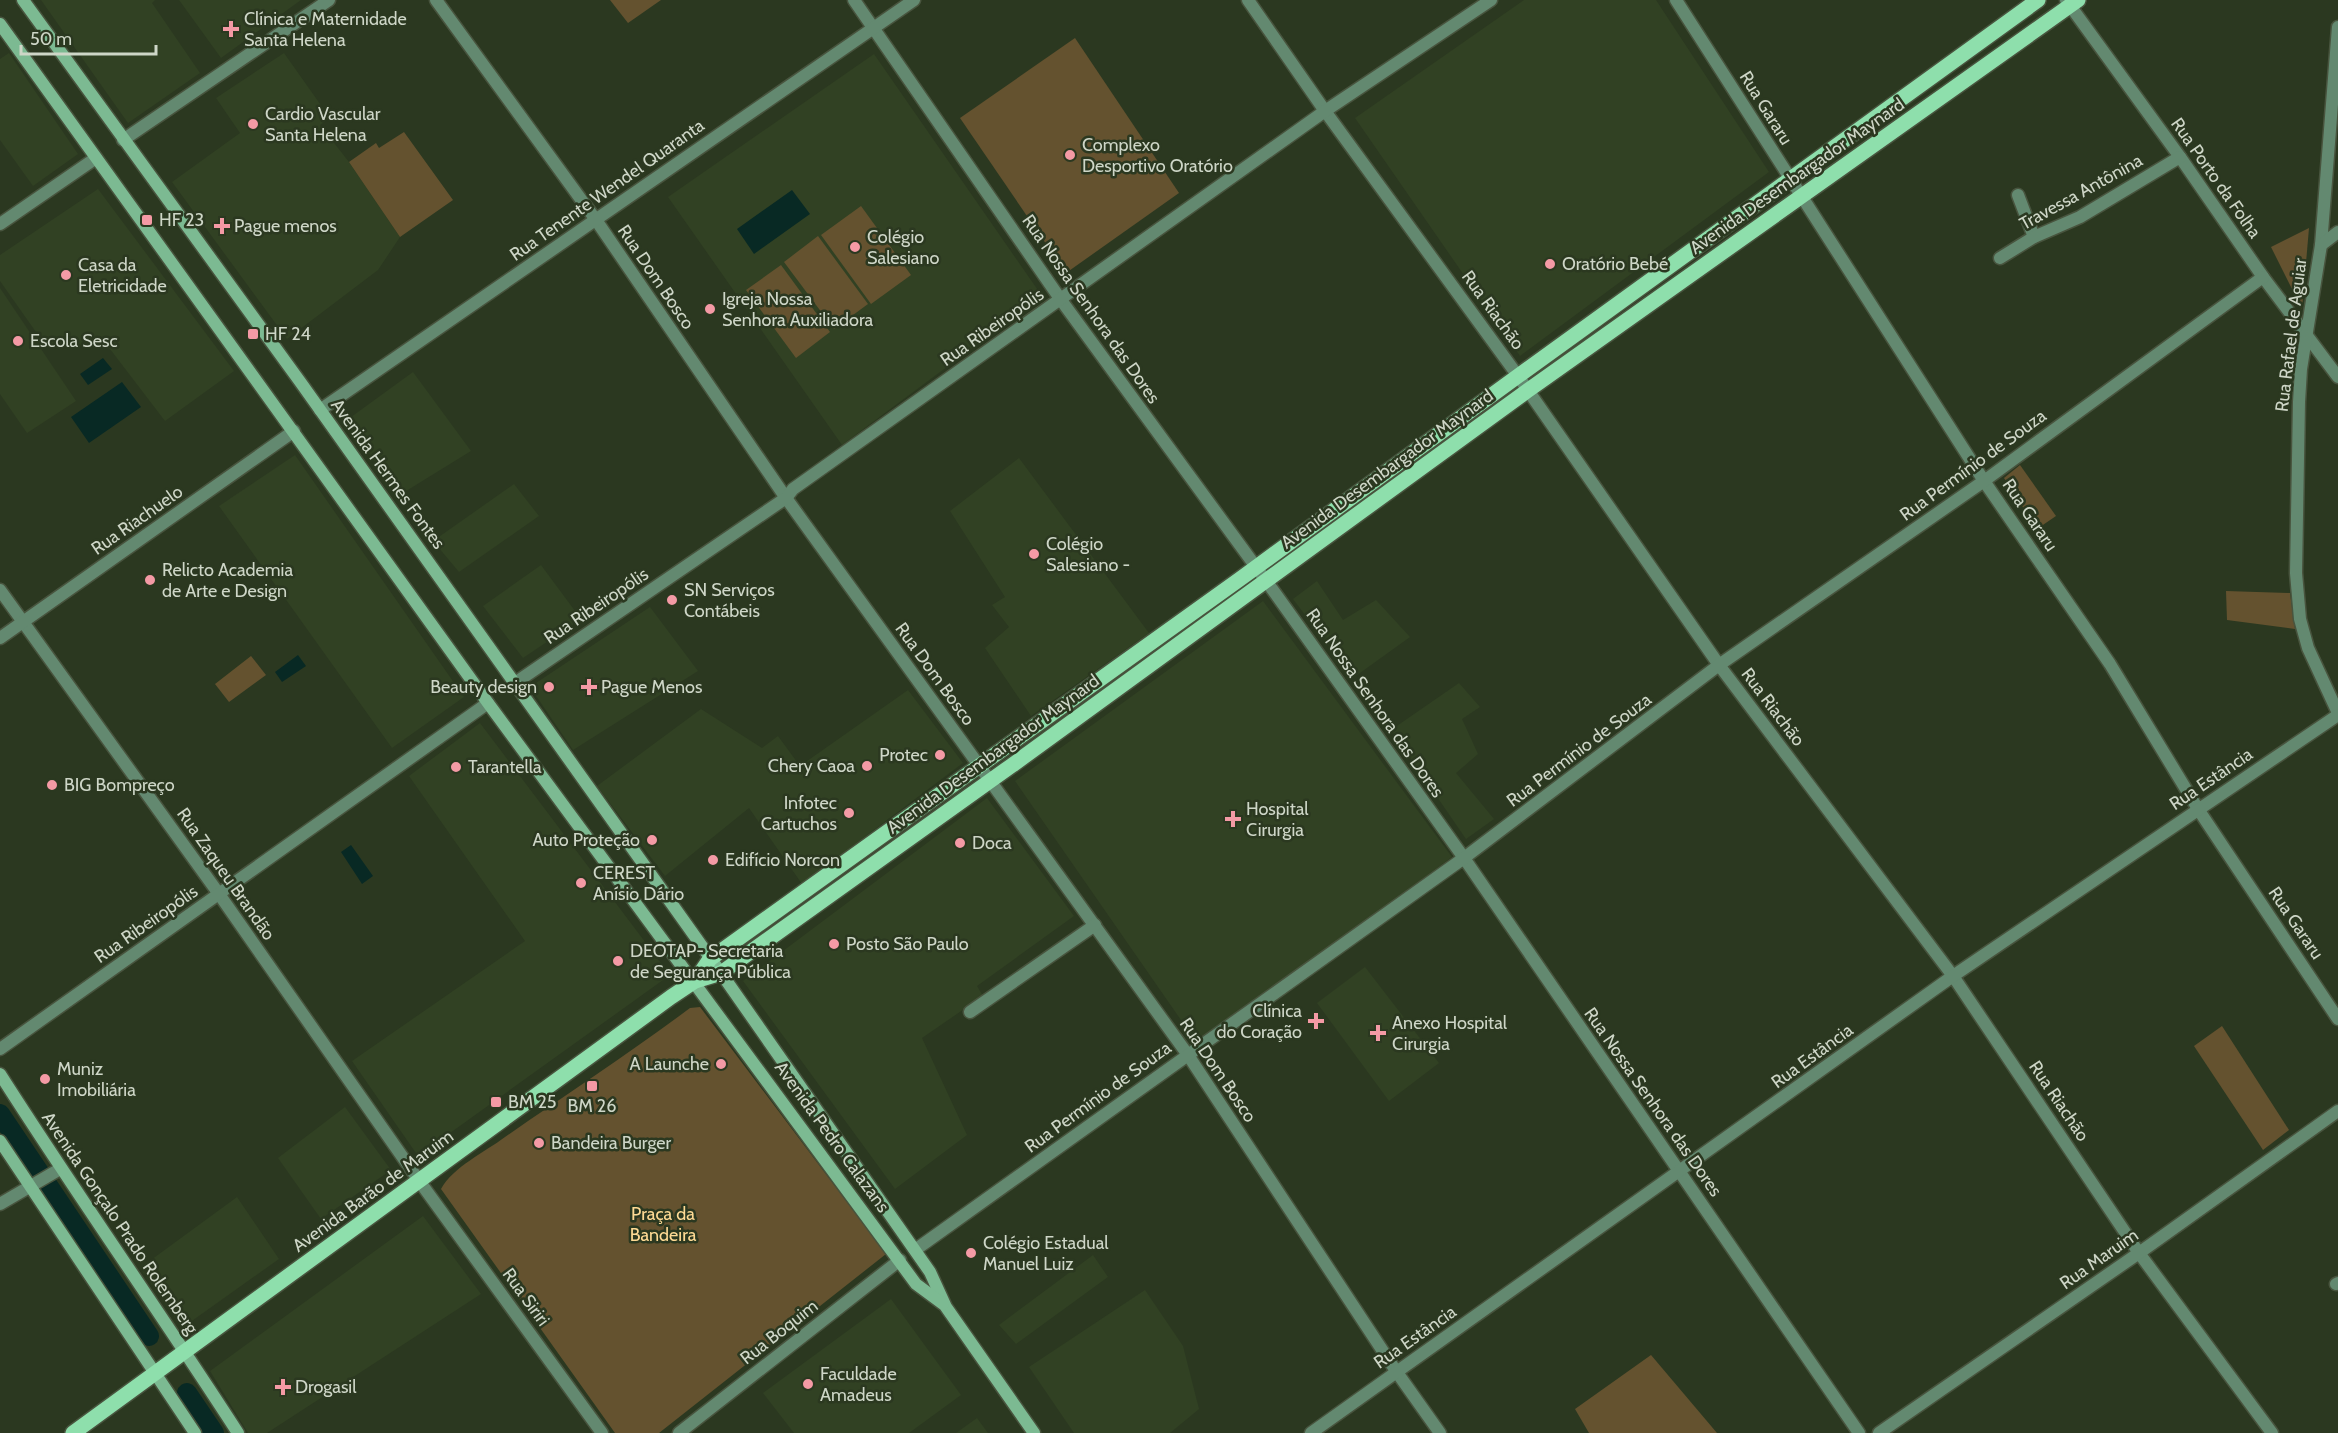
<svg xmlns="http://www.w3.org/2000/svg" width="2338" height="1433" viewBox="0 0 2338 1433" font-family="Cabin,sans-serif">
	<rect width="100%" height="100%" fill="#2b3820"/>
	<g fill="#314123">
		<path d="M 41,0 L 155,0 L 152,3 L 200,73 L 128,123 Z"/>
		<path d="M 179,0 L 301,0 L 221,58 Z"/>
		<path d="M 1524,0 L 1656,0 L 1769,172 L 1520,356 L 1355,118 Z"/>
		<path d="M 9,53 L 78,154 L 33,186 L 0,140 L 0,59 Z"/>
		<path d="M 284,53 L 330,118 L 320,125 L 349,162 L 400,237 L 378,270 L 287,339 L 172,182 L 240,133 L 216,98 Z"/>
		<path d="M 874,54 L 1042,296 L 842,445 L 668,197 Z"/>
		<path d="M 98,189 L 234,371 L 165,421 L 110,349 L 43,342 L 0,281 L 0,255 Z"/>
		<path d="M 0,288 L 76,401 L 27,433 L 0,394 Z"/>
		<path d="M 413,372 L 471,451 L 398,496 L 347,420 Z"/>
		<path d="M 295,455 L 464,697 L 392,748 L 219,506 Z"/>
		<path d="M 1019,458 L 1149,633 L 1031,716 L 985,648 L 1009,627 L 992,605 L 1005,597 L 950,511 Z"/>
		<path d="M 514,484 L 539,516 L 459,572 L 433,541 Z"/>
		<path d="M 541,565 L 581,619 L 523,658 L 483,606 Z"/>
		<path d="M 1317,581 L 1343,620 L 1376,600 L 1410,637 L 1353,678 L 1293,599 Z"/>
		<path d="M 1263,601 L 1452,857 L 1199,1046 L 1015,781 Z"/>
		<path d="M 650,607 L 698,671 L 573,750 L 530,687 Z"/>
		<path d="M 1459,683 L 1480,707 L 1462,719 L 1478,754 L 1456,773 L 1494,819 L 1466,839 L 1391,730 Z"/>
		<path d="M 908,690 L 963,763 L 802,884 L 749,808 L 665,876 L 597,786 L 701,709 L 762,748 L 778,736 L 800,766 Z"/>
		<path d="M 480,723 L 670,975 L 418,1156 L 352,1061 L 525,941 L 409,776 Z"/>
		<path d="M 987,798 L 1074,916 L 977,986 L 983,996 L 922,1038 L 967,1135 L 895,1189 L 743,981 Z"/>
		<path d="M 1365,967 L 1439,1063 L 1389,1101 L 1317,1003 Z"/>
		<path d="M 345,1107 L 391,1170 L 321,1219 L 278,1158 Z"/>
		<path d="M 237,1197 L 279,1259 L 182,1328 L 140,1268 Z"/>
		<path d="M 423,1216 L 481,1294 L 267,1433 L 248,1433 L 210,1371 Z"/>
		<path d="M 1093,1255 L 1108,1277 L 1016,1344 L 999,1325 Z"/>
		<path d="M 1145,1290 L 1183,1346 L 1199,1409 L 1170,1433 L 1074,1433 L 1029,1367 Z"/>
		<path d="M 891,1299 L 961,1395 L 909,1433 L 794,1433 L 763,1393 Z"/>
		<path d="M 977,1418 L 988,1433 L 956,1433 Z"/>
	</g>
	<g fill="#64522f">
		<path d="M 610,0 L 661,0 L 628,23 Z"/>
		<path d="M 1075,38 L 1179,193 L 1066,273 L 960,118 Z"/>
		<path d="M 404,132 L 453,200 L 400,237 L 349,162 L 376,143 L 379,148 Z"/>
		<path d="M 861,206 L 911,275 L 871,304 L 821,235 Z"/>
		<path d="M 2309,228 L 2302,309 L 2271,247 Z"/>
		<path d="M 818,236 L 868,304 L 834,329 L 784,262 Z"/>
		<path d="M 781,265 L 830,332 L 796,358 L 746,290 Z"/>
		<path d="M 2020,465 L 2056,516 L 2037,529 L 2004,478 Z"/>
		<path d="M 2226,591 L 2290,593 L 2295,629 L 2227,620 Z"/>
		<path d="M 251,656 L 266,675 L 229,702 L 215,684 Z"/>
		<path d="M 700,1007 L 886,1254 L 659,1433 L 615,1433 L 441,1189 C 453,1167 485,1152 505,1137 C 567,1094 630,1053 690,1008 Z"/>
		<path d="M 2222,1026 L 2289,1130 L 2263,1150 L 2194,1046 Z"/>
		<path d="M 1651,1355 L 1717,1433 L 1589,1433 L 1575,1409 Z"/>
	</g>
	<g fill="#082924">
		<path d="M 792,190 L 810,214 L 754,254 L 737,229 Z"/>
		<path d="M 103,358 L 112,369 L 88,385 L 80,374 Z"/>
		<path d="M 122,382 L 141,407 L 89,443 L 71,417 Z"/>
		<path d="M 298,655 L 306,666 L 282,682 L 275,672 Z"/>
		<path d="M 351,845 L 373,876 L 362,884 L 341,852 Z"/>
	</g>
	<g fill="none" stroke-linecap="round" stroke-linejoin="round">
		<g stroke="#082924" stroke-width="20">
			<path d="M 0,1114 L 149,1336"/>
			<path d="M 187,1393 L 214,1433"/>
		</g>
		<defs>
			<g id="street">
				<path d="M 436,0 L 596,220 L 786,498 L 1188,1055 L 1396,1371 L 1440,1433"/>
				<path d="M 854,0 L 1061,300 L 1275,593 L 1464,858 L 1859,1433"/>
				<path d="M 1248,0 L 1325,111 L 1518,376 L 1719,665 L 1953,976 L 2139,1253 L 2272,1433"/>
				<path d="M 1676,0 L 1984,481 L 2110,664 L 2198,809 L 2338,1019"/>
				<path d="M 2066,0 L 2180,157 L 2263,277 L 2338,377"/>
				<path d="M 2338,27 L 2321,245 L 2301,369 L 2299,402 L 2296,573 L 2300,619 L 2308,648 L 2338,713"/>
				<path d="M 123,140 L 329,0"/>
				<path d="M 2018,195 L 2034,237"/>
				<path d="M 0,224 L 96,158"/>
				<path d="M 2321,245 L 2338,232"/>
				<path d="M 2000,258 L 2034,237 L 2080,217 L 2180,157"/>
				<path d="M 320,410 L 914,0"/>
				<path d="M 0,590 L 219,894 L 420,1182 L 602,1433"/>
				<path d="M 0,638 L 294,431"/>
				<path d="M 515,683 L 786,498 L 793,489 L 1325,111 L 1491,0"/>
				<path d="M 970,1012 L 1095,925"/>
				<path d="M 0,1049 L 488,703"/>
				<path d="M 0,1204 L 60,1169"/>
				<path d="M 915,1250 L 1464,858 L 1719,665 L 1984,481 L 2263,277"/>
				<path d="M 2336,1284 L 2338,1283"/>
				<path d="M 679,1433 L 900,1260"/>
				<path d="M 1311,1433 L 1953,976 L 2338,715"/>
				<path d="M 1879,1433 L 2139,1253 L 2338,1111"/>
			</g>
			<g id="secondary">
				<path d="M 23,0 L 301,383 L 721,973 L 930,1272 L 946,1307 L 1034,1433"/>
				<path d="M 0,24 L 488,703 L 916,1284 L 943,1304"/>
				<path d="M 0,1074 C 77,1195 160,1312 238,1433"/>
				<path d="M 0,1141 L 195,1433"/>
			</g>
			<g id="primary">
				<path d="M 695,981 L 710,959 L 1240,579 L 1518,376 L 2038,0"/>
				<path d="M 73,1433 L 671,997 L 695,981 L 721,973 L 1011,766 L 1527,391 L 2078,0"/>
			</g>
		</defs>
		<use href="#street" stroke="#48543e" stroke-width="15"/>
		<use href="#secondary" stroke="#48543e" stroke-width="15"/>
		<use href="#primary" stroke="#48543e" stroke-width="18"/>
		<use href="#street" stroke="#638970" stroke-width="12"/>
		<use href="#secondary" stroke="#7cba92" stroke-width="12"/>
		<use href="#primary" stroke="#8edfac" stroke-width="15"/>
	</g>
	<g fill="#f49aa5" stroke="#2b3820" stroke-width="2">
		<path d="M228 20h6v6h6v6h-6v6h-6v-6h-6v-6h6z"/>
		<circle cx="253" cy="124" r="6"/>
		<circle cx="1070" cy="155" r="6"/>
		<rect x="141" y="214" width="12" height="12" rx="3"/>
		<path d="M219 217h6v6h6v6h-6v6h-6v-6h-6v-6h6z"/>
		<circle cx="855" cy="247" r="6"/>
		<circle cx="1550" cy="264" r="6"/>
		<circle cx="66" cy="275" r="6"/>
		<circle cx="710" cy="309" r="6"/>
		<rect x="247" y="328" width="12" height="12" rx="3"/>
		<circle cx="18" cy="341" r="6"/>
		<circle cx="1034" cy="554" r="6"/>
		<circle cx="150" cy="580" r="6"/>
		<circle cx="672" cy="600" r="6"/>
		<circle cx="549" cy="687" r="6"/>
		<path d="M586 678h6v6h6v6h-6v6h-6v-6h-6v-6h6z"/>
		<circle cx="940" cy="755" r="6"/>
		<circle cx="867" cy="766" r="6"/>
		<circle cx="456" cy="767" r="6"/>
		<circle cx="52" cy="785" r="6"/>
		<circle cx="849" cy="813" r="6"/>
		<path d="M1230 810h6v6h6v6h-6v6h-6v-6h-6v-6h6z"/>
		<circle cx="652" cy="840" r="6"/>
		<circle cx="960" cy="843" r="6"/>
		<circle cx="713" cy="860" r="6"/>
		<circle cx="581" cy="883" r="6"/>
		<circle cx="834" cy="944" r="6"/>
		<circle cx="618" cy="961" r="6"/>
		<path d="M1313 1012h6v6h6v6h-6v6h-6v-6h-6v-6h6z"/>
		<path d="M1375 1024h6v6h6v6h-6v6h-6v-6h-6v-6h6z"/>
		<circle cx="721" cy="1064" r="6"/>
		<circle cx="45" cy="1079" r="6"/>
		<rect x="586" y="1080" width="12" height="12" rx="3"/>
		<rect x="490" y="1096" width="12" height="12" rx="3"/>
		<circle cx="539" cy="1143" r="6"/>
		<circle cx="971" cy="1253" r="6"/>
		<circle cx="808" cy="1384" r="6"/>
		<path d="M280 1378h6v6h6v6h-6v6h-6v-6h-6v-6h6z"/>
	</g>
	<g text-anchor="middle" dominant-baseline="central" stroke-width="5" stroke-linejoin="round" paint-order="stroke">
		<g font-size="18" fill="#ced6c7" stroke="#2b3820" text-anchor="start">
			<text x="244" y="19">Clínica e Maternidade<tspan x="244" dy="21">Santa Helena</tspan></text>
			<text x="265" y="114">Cardio Vascular<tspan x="265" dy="21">Santa Helena</tspan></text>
			<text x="1082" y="145">Complexo<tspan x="1082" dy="21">Desportivo Oratório</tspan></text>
			<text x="159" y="220">HF 23</text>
			<text x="234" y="226">Pague menos</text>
			<text x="867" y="237">Colégio<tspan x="867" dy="21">Salesiano</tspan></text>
			<text x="1562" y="264">Oratório Bebé</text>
			<text x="78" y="265">Casa da<tspan x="78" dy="21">Eletricidade</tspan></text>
			<text x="722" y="299">Igreja Nossa<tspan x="722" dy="21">Senhora Auxiliadora</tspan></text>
			<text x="265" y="334">HF 24</text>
			<text x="30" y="341">Escola Sesc</text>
			<text x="1046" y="544">Colégio<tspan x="1046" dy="21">Salesiano -</tspan></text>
			<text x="162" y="570">Relicto Academia<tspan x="162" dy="21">de Arte e Design</tspan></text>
			<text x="684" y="590">SN Serviços<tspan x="684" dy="21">Contábeis</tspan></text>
			<text x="537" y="687" text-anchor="end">Beauty design</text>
			<text x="601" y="687">Pague Menos</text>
			<text x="928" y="755" text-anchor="end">Protec</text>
			<text x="855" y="766" text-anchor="end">Chery Caoa</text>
			<text x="468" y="767">Tarantella</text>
			<text x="64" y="785">BIG Bompreço</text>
			<text x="837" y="803" text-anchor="end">Infotec<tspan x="837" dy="21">Cartuchos</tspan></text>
			<text x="1246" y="809">Hospital<tspan x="1246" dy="21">Cirurgia</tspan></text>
			<text x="640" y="840" text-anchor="end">Auto Proteção</text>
			<text x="972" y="843">Doca</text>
			<text x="725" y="860">Edifício Norcon</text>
			<text x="593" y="873">CEREST<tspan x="593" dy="21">Anísio Dário</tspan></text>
			<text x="846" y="944">Posto São Paulo</text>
			<text x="630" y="951">DEOTAP- Secretaria<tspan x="630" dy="21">de Segurança Pública</tspan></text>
			<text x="1302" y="1011" text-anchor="end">Clínica<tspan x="1302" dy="21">do Coração</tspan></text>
			<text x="1392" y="1023">Anexo Hospital<tspan x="1392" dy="21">Cirurgia</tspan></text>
			<text x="709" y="1064" text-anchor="end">A Launche</text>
			<text x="57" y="1069">Muniz<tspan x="57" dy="21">Imobiliária</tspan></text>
			<text x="508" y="1102">BM 25</text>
			<text x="592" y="1106" text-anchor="middle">BM 26</text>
			<text x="551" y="1143">Bandeira Burger</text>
			<text x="983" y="1243">Colégio Estadual<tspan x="983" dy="21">Manuel Luiz</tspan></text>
			<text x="820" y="1374">Faculdade<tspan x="820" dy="21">Amadeus</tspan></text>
			<text x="295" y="1387">Drogasil</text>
		</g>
		<g font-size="18" fill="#ced6c7" stroke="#2b3820">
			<text transform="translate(1766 108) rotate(58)">Rua Gararu</text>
			<text transform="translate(1797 176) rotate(-35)">Avenida Desembargador Maynard</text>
			<text transform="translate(2216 178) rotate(55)">Rua Porto da Folha</text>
			<text transform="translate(607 190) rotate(-35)">Rua Tenente Wendel Quaranta</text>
			<text transform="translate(2081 192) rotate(-29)">Travessa Antônina</text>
			<text transform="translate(656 277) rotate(56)">Rua Dom Bosco</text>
			<text transform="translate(1091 309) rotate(55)">Rua Nossa Senhora das Dores</text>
			<text transform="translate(1493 310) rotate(54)">Rua Riachão</text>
			<text transform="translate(992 327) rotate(-35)">Rua Ribeiropólis</text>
			<text transform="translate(2291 335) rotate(-83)">Rua Rafael de Aguiar</text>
			<text transform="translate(1973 465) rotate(-36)">Rua Permínio de Souza</text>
			<text transform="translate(1387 469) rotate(-36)">Avenida Desembargador Maynard</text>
			<text transform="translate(388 474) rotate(54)">Avenida Hermes Fontes</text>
			<text transform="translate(2030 515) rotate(56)">Rua Gararu</text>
			<text transform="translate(137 520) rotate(-35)">Rua Riachuelo</text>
			<text transform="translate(596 606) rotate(-34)">Rua Ribeiropólis</text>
			<text transform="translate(935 674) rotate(54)">Rua Dom Bosco</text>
			<text transform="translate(1375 703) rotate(55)">Rua Nossa Senhora das Dores</text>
			<text transform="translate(1773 707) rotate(53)">Rua Riachão</text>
			<text transform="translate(1579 750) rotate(-37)">Rua Permínio de Souza</text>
			<text transform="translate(993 754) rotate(-36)">Avenida Desembargador Maynard</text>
			<text transform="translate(2211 779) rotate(-34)">Rua Estância</text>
			<text transform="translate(226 874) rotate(55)">Rua Zaqueu Brandão</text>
			<text transform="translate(2296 923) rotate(56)">Rua Gararu</text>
			<text transform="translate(146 924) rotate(-35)">Rua Ribeiropólis</text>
			<text transform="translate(1812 1056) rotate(-36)">Rua Estância</text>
			<text transform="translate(1218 1070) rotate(56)">Rua Dom Bosco</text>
			<text transform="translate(1098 1097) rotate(-36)">Rua Permínio de Souza</text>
			<text transform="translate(2059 1101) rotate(56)">Rua Riachão</text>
			<text transform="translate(1653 1102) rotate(55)">Rua Nossa Senhora das Dores</text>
			<text transform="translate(832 1137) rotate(54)">Avenida Pedro Calazans</text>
			<text transform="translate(373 1191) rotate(-36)">Avenida Barão de Maruim</text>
			<text transform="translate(120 1223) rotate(56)">Avenida Gonçalo Prado Rolemberg</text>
			<text transform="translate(2099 1259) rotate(-35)">Rua Maruim</text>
			<text transform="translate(526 1297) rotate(54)">Rua Siriri</text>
			<text transform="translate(779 1332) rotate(-38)">Rua Boquim</text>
			<text transform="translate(1415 1337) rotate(-35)">Rua Estância</text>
		</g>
		<g font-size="18" fill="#feda94" stroke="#2b3820">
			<text x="663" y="1214">Praça da<tspan x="663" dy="21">Bandeira</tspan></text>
		</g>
	</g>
	<path d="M21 45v9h135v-9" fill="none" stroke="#ced6c7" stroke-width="3"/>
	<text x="30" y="45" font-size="18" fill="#ced6c7" stroke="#2b3820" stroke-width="4.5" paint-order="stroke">50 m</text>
</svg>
